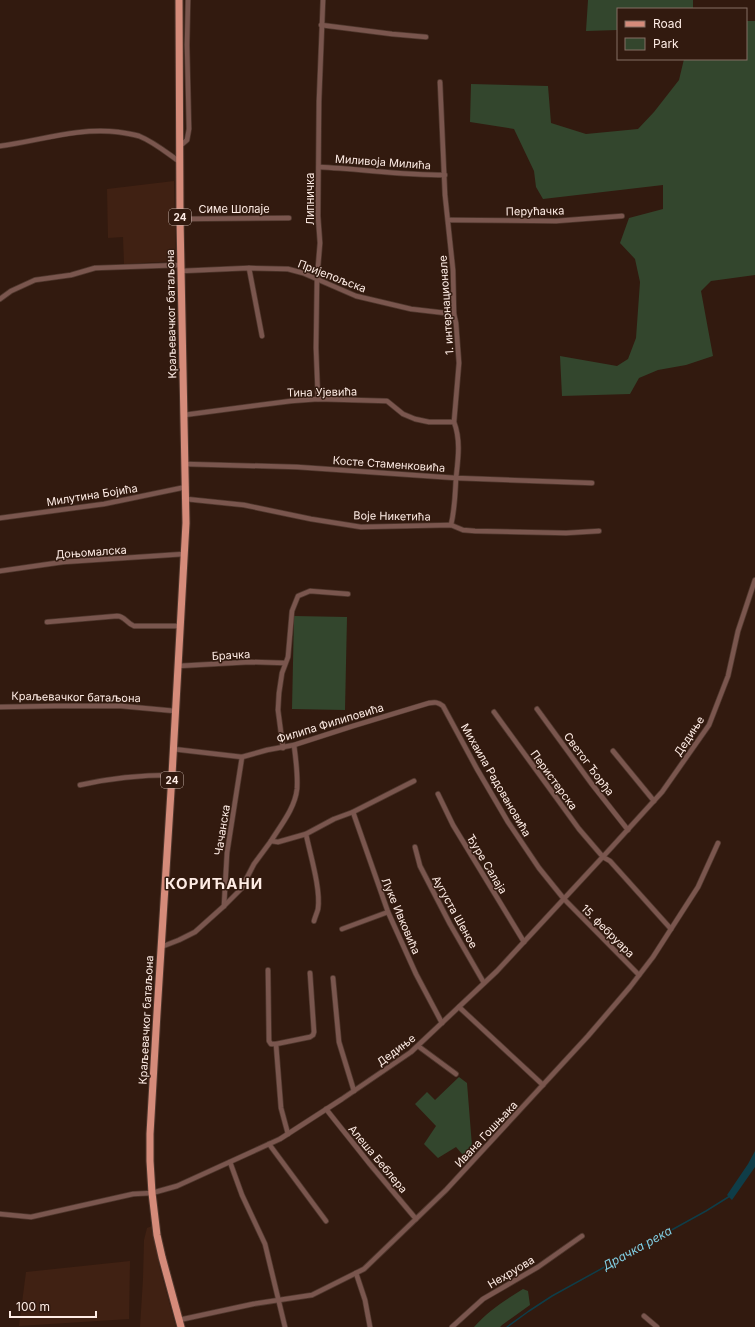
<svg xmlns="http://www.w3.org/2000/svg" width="755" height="1327" viewBox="0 0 755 1327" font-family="Inter,sans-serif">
	<rect width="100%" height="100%" fill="#321a0f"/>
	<g fill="#402113">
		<path d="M 174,181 L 176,261 L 124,264 L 123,237 L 108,238 L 107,189 Z"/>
		<path d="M 152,1226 L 160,1269 L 176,1327 L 140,1327 L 143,1279 L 144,1240 L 147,1228 Z"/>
		<path d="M 130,1261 L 129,1319 L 19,1326 L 26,1272 Z"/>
	</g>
	<g fill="#33462d">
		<path d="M 588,0 L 693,0 L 693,9 L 618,9 L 618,30 L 586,31 Z"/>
		<path d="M 746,21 L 755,21 L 755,275 L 711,281 L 701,291 L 713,356 L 686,365 L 658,370 L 639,378 L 630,394 L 562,396 L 560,356 L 617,366 L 628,359 L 636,338 L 640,282 L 635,259 L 620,243 L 629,218 L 663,209 L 663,185 L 543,199 L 536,187 L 534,171 L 514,129 L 470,122 L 471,84 L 548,86 L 551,123 L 586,134 L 638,129 L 654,112 L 679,80 L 684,59 L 746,59 Z"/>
		<path d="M 294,616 L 347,617 L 345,710 L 292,709 Z"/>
		<path d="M 459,1077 L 467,1083 L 472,1146 L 463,1155 L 456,1147 L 438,1158 L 424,1144 L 436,1126 L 415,1104 L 427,1092 L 435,1100 Z"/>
		<path d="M 523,1289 L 528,1291 L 530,1305 L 502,1325 L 500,1327 L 474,1327 C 488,1311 505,1300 523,1289 Z"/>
	</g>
	<path fill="#0f3d48" d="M 755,1151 L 755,1167 L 732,1200 L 727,1195 L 748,1164 Z"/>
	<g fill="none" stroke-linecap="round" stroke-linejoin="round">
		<path stroke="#0f3d48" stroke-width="1.5" d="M 507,1327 L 529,1311 L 552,1296 L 706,1211 L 730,1196"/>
		<defs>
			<g id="minor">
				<path d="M 321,25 L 392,34 L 426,37"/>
				<path d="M 440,82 L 445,195 L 453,270 L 454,314 L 456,323 L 459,363 L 454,422 C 461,440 458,460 456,478 C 455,496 455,508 451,525"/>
				<path d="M 0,146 C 39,141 78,127 118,132 C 125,133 132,134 139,136 C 154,142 167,153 180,162"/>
				<path d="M 180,146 L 187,140 L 189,129 L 187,45 L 188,0"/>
				<path d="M 319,167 C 361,169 403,175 445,175"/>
				<path d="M 180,219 L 289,218"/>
				<path d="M 448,220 L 556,221 L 622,216"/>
				<path d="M 249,268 L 262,336"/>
				<path d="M 181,271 L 249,268 L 288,269 L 303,273 L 356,296 L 411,309 L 454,314"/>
				<path d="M 0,299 L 11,291 L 35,280 L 71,275 L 95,268 L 180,265"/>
				<path d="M 318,399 L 316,348 L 317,279 L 320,243 L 318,216 L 319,101 L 323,0"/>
				<path d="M 184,415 L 291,401 L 318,399 L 387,401 L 403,414 L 415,419 L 429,422 L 454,422"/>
				<path d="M 185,464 L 297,467 L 456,478 L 592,483"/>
				<path d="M 186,499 L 244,505 L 311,519 L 361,527 L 451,525 L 463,530 L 475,531 L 566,533 L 599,531"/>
				<path d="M 0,518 L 104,504 L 186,487"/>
				<path d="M 0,571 L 63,562 L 184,554"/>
				<path d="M 47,622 L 117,616 C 125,616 126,623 134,626 L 180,626"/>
				<path d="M 178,666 L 250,662 L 285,663"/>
				<path d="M 0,707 L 55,706 L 121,706 L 175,711"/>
				<path d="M 537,709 L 591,783 L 628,830"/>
				<path d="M 494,712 L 579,829 L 603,857 L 610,861 L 671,929"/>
				<path d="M 283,748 L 278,710 L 279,693 L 282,673 L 288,657 L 292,611 L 298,596 L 310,591 L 348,594"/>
				<path d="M 173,749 L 242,757 L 267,750 L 294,745 L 353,726 L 429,703 C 435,702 438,702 443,706 L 477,769 L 508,822 L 539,868 L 564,899 L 639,975"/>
				<path d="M 613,751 L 654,801"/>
				<path d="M 80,785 C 111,778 140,775 172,775"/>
				<path d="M 438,794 L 453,825 L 524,942"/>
				<path d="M 353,812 L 388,912 L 416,974 L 442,1023"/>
				<path d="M 306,834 C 310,854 321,889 318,909 C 317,913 315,917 314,921"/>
				<path d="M 271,841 C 281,825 295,808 297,789 C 298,774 296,760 294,745"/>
				<path d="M 415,847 L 420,866 L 450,924 L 484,983"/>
				<path d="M 224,906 L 227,853 L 242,757"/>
				<path d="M 342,929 L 388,912"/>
				<path d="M 161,947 L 179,940 L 195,932 L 224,906 L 241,889 L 254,864 L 271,841 L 278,842 L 306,834 L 334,819 L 353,812 L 414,781"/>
				<path d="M 268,970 L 269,1041 L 271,1044 L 276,1044"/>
				<path d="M 333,978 L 339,1042 L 354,1091"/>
				<path d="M 459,1007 L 543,1085"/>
				<path d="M 418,1046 L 456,1074"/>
				<path d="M 326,1109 L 369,1163 L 416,1219"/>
				<path d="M 288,1134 L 281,1108 L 276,1044 L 310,1037 L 313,1035 L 314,1032 L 310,973"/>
				<path d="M 269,1144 L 326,1221"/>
				<path d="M 230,1162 L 242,1195 L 265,1244 L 285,1327"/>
				<path d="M 0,1214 L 31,1217 L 133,1194 L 152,1193 L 177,1186 L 280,1139 L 342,1099 L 411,1052 L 497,971 L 611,848 L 662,792 L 709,725 L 728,676 L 738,631 L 755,580"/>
				<path d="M 356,1273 L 365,1300 L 370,1327"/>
				<path d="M 644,1316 L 657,1327"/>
				<path d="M 179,1320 L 253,1304 L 312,1295 L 364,1269 L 446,1190 L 588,1036 L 630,987 L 653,957 L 698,887 L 718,843"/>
				<path d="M 452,1327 L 483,1299 L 538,1267 L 582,1236"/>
			</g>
			<path id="primary" d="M 179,0 L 180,219 L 186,523 L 172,775 L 157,1013 L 150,1134 L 150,1161 L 152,1193 L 157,1235 L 162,1257 L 181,1327"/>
		</defs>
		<use href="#minor" stroke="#4f372d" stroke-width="6"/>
		<use href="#primary" stroke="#4f372d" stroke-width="9"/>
		<use href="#minor" stroke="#7a564e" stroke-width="4.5"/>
		<use href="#primary" stroke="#d58b7a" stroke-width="7"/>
	</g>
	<g text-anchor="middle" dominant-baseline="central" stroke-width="3" stroke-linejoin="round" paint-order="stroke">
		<g fill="#321a0f" stroke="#c1ada5" stroke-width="1">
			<rect x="169" y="209" width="22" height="16" rx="3"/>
			<rect x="161" y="772" width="22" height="16" rx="3"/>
		</g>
		<g font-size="10" font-weight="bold" fill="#feece5">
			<text x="180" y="217">24</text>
			<text x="172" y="780">24</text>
		</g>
		<g font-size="11" fill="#feece5" stroke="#321a0f">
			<text transform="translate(383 162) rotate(4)">Миливоја Милића</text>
			<text transform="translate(310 199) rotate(-90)">Липничка</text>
			<text x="234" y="209">Симе Шолаје</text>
			<text transform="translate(535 211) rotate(-1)">Перућачка</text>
			<text transform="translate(332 276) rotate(21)">Пријепољска</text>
			<text transform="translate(446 305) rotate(-94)">1. интернационале</text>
			<text transform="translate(171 314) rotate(-91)">Краљевачког батаљона</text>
			<text transform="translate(322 392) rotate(-1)">Тина Ујевића</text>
			<text transform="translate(389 464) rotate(4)">Косте Стаменковића</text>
			<text transform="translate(92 495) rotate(-9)">Милутина Бојића</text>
			<text transform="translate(392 516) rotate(1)">Воје Никетића</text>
			<text transform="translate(91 552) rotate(-4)">Доњомалска</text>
			<text transform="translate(231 655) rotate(-3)">Брачка</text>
			<text transform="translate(76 697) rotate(1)">Краљевачког батаљона</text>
			<text transform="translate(330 723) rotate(-17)">Филипа Филиповића</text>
			<text transform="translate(689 736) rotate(-57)">Дедиње</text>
			<text transform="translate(589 764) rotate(53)">Светог Ђорђа</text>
			<text transform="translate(496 780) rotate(60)">Михаила Радовановића</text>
			<text transform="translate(554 780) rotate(54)">Перистерска</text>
			<text transform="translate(222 830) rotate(-81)">Чачанска</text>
			<text transform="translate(487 864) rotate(59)">Ђуре Салаја</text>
			<text transform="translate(455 912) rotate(61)">Аугуста Шеное</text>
			<text transform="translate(401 916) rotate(67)">Луке Ивковића</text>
			<text transform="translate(608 931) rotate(45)">15. фебруара</text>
			<text transform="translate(146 1020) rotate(-87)">Краљевачког батаљона</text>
			<text transform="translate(396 1050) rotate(-37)">Дедиње</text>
			<text transform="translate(486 1134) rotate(-47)">Ивана Гошњака</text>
			<text transform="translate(378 1159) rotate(50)">Алеша Беблера</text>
			<text transform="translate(511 1272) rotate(-31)">Нехруова</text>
		</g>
		<g font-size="12" font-style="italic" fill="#81cee3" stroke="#321a0f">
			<text transform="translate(637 1248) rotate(-29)">Драчка река</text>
		</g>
		<g font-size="15" font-weight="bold" letter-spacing="1" fill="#feece5" stroke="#321a0f">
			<text x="214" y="883">КОРИЋАНИ</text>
		</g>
	</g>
	<rect x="617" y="8" width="130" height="52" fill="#321a0f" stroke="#846e65"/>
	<rect x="625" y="21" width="20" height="6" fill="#d58b7a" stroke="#846e65"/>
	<text x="653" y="28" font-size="12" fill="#feece5">Road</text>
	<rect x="625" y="38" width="20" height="12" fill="#33462d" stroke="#846e65"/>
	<text x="653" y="48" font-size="12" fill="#feece5">Park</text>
	<path d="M10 1311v6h86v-6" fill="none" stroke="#feece5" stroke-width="2"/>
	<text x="16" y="1311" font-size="12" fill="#feece5" stroke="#321a0f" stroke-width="3" paint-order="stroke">100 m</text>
</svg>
